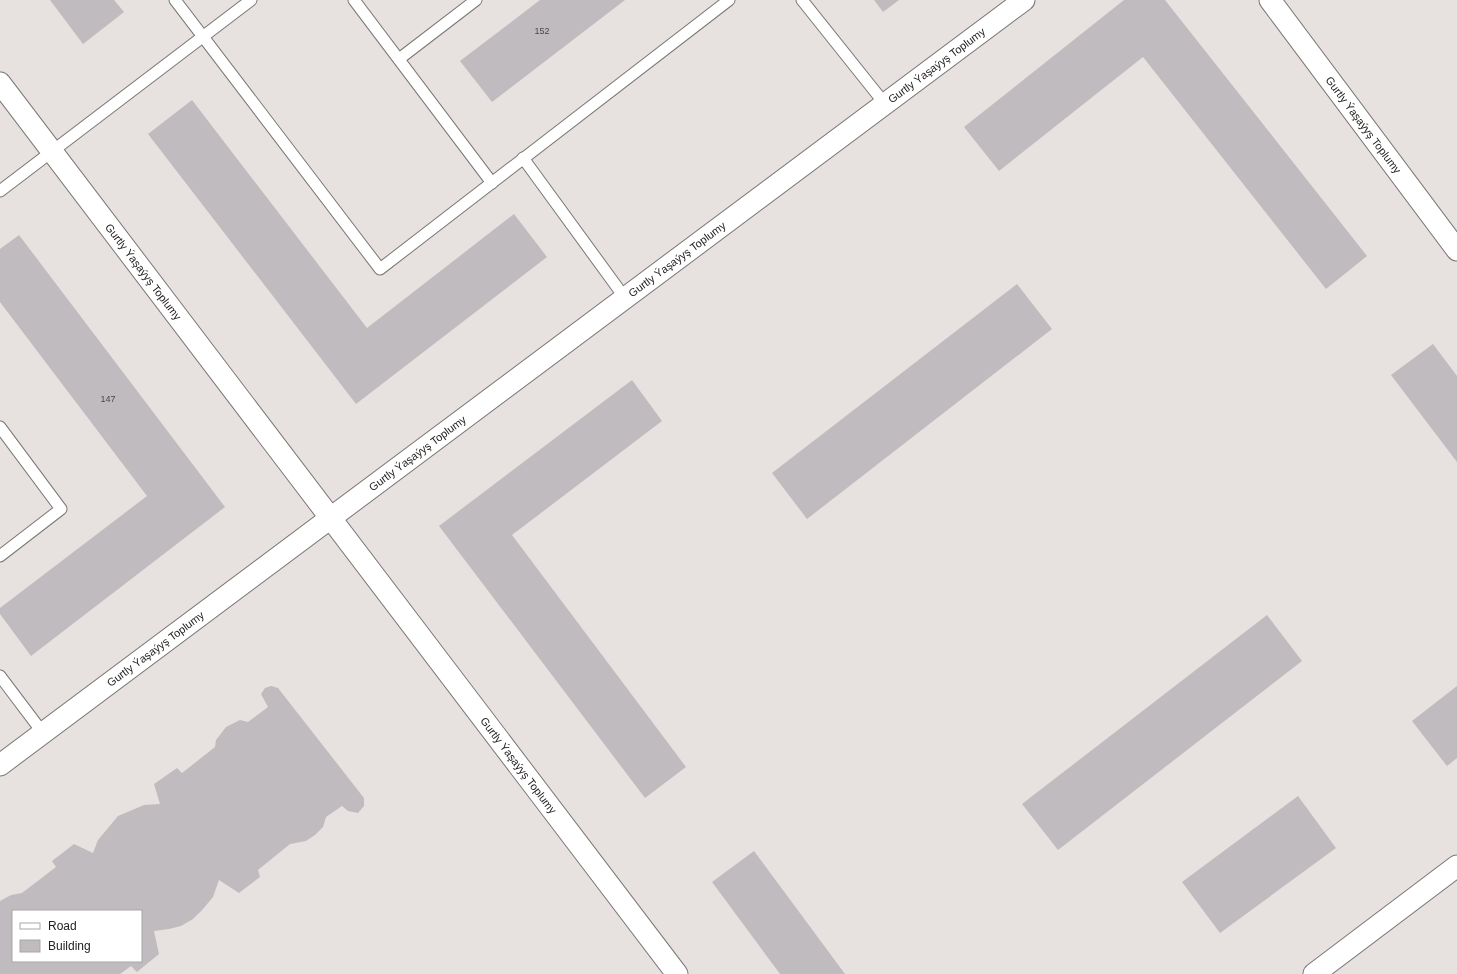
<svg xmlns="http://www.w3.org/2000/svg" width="1457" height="974" viewBox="0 0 1457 974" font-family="Arial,sans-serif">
	<rect width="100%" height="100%" fill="#e7e2e0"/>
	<g fill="#c0bbbe" fill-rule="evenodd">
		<path d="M 50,0 L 114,0 L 124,12 L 83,44 Z"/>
		<path d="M 540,0 L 625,0 L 492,102 L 460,61 Z"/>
		<path d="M 874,0 L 899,0 L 883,12 Z"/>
		<path d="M 1124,0 L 1165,0 L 1367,256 L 1326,289 L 1143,57 L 999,171 L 964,127 Z"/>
		<path d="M 192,100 L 367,328 L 514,214 L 547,257 L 356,404 L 148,134 Z"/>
		<path d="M 19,235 L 225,507 L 31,656 L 0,614 L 0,608 L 147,496 L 0,302 L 0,249 Z"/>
		<path d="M 1017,284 L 1052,329 L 807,519 L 772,473 Z"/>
		<path d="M 1433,344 L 1457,376 L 1457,462 L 1391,375 Z"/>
		<path d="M 632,380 L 662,421 L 512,535 L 686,767 L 645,798 L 439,526 Z"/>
		<path d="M 1267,615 L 1302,661 L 1058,850 L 1022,804 Z"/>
		<path d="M 271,686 L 278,688 L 364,798 L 364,806 L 358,813 L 348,811 L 342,806 L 326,817 L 323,827 L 315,835 L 306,841 L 290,844 L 258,870 L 260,877 L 239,893 L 219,880 L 213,897 L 203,909 L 193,919 L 181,926 L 169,929 L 154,931 L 159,954 L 137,972 L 131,966 L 120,974 L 0,974 L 0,901 L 11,895 L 22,893 L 56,867 L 52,861 L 74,844 L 93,853 L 98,840 L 118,816 L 144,805 L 160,804 L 154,784 L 177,768 L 182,773 L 215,747 L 216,740 L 226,727 L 240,720 L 248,722 L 268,707 L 261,694 L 265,688 ZM 13,911 L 141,911 L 141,961 L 13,961 Z"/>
		<path d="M 1457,686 L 1457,758 L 1447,766 L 1412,721 Z"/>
		<path d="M 1298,796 L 1336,848 L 1220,933 L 1182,882 Z"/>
		<path d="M 754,851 L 845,974 L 780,974 L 712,882 Z"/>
	</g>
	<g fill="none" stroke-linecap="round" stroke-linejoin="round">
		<defs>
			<g id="lane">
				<path d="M 175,0 L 380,269 L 729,0"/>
				<path d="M 354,0 L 492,183"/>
				<path d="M 802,0 L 885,104"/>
				<path d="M 399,59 L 476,0"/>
				<path d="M 523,158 L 625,298"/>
				<path d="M 0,191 L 251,0"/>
				<path d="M 0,427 L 61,509 L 0,556"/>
				<path d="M 0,676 L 43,733"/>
			</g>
			<g id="street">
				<path id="s1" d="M 1270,0 L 1457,250"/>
				<path id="s2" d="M 0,83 L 677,974"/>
				<path id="s3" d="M 0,765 L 1024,0"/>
				<path d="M 1314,974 L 1457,866"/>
			</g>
		</defs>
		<use href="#lane" stroke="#7b7775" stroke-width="13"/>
		<use href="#street" stroke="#7b7775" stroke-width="23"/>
		<use href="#lane" stroke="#fff" stroke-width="11"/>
		<use href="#street" stroke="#fff" stroke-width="21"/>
	</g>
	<g text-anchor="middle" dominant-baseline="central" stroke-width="3" stroke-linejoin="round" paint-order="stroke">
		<g font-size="9" fill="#4b4848">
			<text x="542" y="31">152</text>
			<text x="108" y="399">147</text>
		</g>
		<g font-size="11" fill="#242221" stroke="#fff">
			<text stroke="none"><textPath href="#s3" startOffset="1169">Gurtly Ýaşaýyş Toplumy</textPath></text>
			<text stroke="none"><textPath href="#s1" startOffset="156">Gurtly Ýaşaýyş Toplumy</textPath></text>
			<text stroke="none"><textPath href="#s3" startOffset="845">Gurtly Ýaşaýyş Toplumy</textPath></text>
			<text stroke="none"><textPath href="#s2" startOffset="237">Gurtly Ýaşaýyş Toplumy</textPath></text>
			<text stroke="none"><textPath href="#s3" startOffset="521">Gurtly Ýaşaýyş Toplumy</textPath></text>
			<text stroke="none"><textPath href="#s3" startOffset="194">Gurtly Ýaşaýyş Toplumy</textPath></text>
			<text stroke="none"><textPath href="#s2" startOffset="857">Gurtly Ýaşaýyş Toplumy</textPath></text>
		</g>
	</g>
	<rect x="12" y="910" width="130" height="52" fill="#ffffff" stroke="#a7a7a6"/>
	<rect x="20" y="923" width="20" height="6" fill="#ffffff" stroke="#a7a7a6"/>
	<text x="48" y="930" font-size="12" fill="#242221">Road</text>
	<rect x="20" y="940" width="20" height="12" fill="#c0bbbe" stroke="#a7a7a6"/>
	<text x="48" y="950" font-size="12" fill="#242221">Building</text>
</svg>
